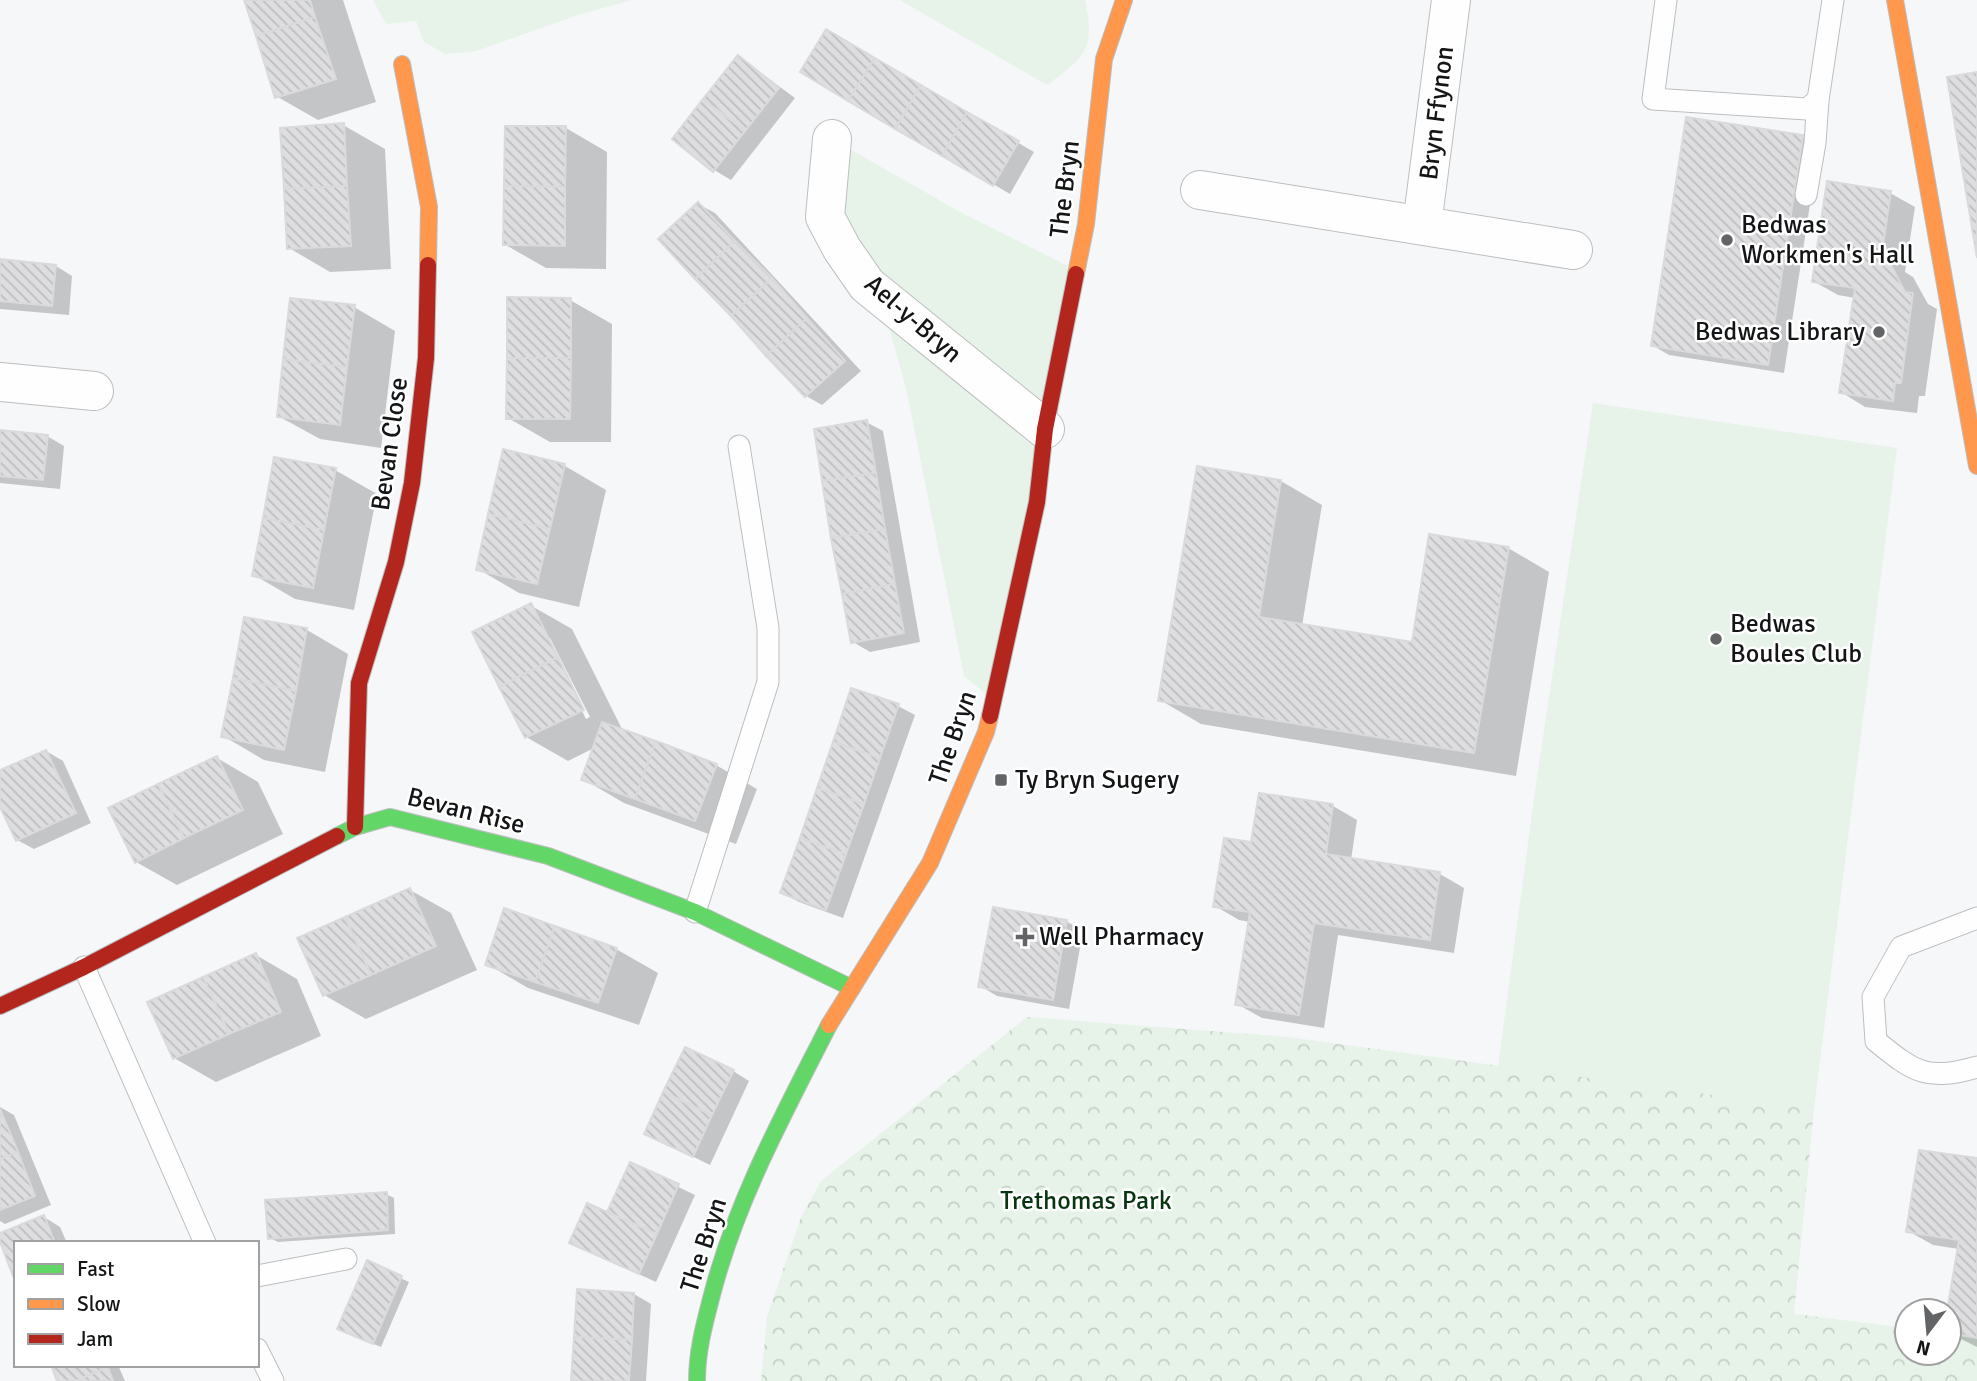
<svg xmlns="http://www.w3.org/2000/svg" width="1977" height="1381" viewBox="0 0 1977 1381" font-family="Signika,sans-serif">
	<defs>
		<pattern id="park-crowns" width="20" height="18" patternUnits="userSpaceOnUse" patternTransform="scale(1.75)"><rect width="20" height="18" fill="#e7f3e9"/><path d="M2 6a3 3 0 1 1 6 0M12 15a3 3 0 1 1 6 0" fill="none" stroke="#c5cfc7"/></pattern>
		<pattern id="building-back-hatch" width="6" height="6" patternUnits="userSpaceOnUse" patternTransform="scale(1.75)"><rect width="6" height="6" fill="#dedee0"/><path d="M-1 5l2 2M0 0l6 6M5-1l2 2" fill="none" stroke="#bebebf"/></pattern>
	</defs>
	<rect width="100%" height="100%" fill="#f5f7f9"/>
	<g fill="#e7f3e9">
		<path d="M 373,0 L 632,0 L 578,15 L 476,51 L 445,54 L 424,42 L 416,21 L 386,24 Z"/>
		<path d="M 900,0 L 1085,0 C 1096,50 1085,56 1047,85 Z"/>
		<path d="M 832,139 L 962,213 L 1078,271 L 994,701 L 964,676 L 906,388 L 880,296 L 842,249 Z"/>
		<path d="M 1593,403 L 1897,448 L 1814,1109 L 1498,1067 L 1535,791 Z"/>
	</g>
	<path fill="url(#park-crowns)" d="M 1027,1017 L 1288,1037 L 1814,1109 L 1794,1314 L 1907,1328 L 1907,1353 L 1949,1353 L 1949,1333 L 1977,1338 L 1977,1381 L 761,1381 L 767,1317 L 801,1217 L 821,1181 Z"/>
	<g fill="#0003" fill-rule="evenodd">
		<path d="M 246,0 L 343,0 L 376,102 L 318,120 L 276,96 Z"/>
		<path d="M 827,31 L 1034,152 L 1010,194 L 802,72 Z"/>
		<path d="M 739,57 L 795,98 L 731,180 L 714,170 Z"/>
		<path d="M 1687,119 L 1803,137 L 1819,146 L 1784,373 L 1669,355 L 1652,345 Z"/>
		<path d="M 343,125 L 385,149 L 391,269 L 330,272 L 289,248 Z"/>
		<path d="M 566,128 L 607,152 L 606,269 L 546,268 L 504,244 Z"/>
		<path d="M 1890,193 L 1915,207 L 1905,272 L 1913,277 L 1928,304 L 1937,309 L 1925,396 L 1919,396 L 1917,413 L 1865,407 L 1841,392 L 1855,298 L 1838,295 L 1813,281 Z"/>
		<path d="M 698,204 L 715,213 L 861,371 L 822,405 L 806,396 Z"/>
		<path d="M 0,262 L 56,266 L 72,276 L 69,315 L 0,309 Z"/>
		<path d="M 570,300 L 612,324 L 611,442 L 550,442 L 508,418 Z"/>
		<path d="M 354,307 L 395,331 L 381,448 L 320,439 L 278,416 Z"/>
		<path d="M 866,422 L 883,431 L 920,642 L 870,652 L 853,642 Z"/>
		<path d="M 0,432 L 47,436 L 64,446 L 60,489 L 0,483 Z"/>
		<path d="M 565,466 L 606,490 L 579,607 L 519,593 L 478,569 Z"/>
		<path d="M 335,470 L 377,494 L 354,610 L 295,599 L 254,575 Z"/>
		<path d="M 1281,481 L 1322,505 L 1302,626 L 1413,644 L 1508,548 L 1549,572 L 1516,776 L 1201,724 L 1160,700 Z"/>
		<path d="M 530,605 L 572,629 L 623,731 L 716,765 L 757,789 L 736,844 L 624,803 L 583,779 L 594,748 L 568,761 L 526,737 ZM 546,638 L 550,638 L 590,717 L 586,719 Z"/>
		<path d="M 245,619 L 307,630 L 348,654 L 325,772 L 264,760 L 223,736 Z"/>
		<path d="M 898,706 L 915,715 L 843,918 L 799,902 L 782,893 Z"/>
		<path d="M 46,751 L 63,761 L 91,823 L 34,849 L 17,840 L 0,803 L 0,772 Z"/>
		<path d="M 217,758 L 258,782 L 283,834 L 177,885 L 136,862 Z"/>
		<path d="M 1260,795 L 1333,806 L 1357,820 L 1351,860 L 1440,874 L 1464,888 L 1454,953 L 1338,935 L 1324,1028 L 1262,1018 L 1237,1004 L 1250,922 L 1239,920 L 1215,906 L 1252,844 Z"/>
		<path d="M 410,890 L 451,913 L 477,970 L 366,1019 L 324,995 Z"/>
		<path d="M 1066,921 L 1083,931 L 1069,1009 L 997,996 L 980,986 Z"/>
		<path d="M 616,949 L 658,973 L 639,1025 L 528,988 L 487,964 Z"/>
		<path d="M 256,955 L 297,979 L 321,1036 L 216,1082 L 174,1058 Z"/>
		<path d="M 733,1071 L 749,1081 L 710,1165 L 663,1142 Z"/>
		<path d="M 0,1107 L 14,1115 L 51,1205 L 5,1224 L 0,1221 Z"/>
		<path d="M 1977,1160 L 1977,1347 L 1949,1333 L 1949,1312 L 1959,1249 L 1933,1245 L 1908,1231 Z"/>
		<path d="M 631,1164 L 695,1195 L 656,1282 L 571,1243 L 608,1214 Z"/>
		<path d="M 386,1194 L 394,1198 L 395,1234 L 278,1242 L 270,1238 Z"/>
		<path d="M 44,1217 L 60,1227 L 67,1243 L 16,1243 L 16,1277 L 0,1235 Z"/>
		<path d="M 368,1263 L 409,1282 L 381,1347 L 347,1333 Z"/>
		<path d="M 634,1294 L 651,1304 L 646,1381 L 573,1381 Z"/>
		<path d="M 53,1365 L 118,1365 L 125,1381 L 59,1381 Z"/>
	</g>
	<g fill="url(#building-back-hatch)" stroke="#dadadc" stroke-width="2">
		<path d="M 244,0 L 310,0 L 315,17 L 256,36 Z"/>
		<path d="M 315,17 L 336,79 L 275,98 L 256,36 Z"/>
		<path d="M 826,29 L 875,58 L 848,101 L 800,72 Z"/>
		<path d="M 738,55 L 779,88 L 745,131 L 703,99 Z"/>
		<path d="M 875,58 L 921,85 L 895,129 L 848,101 Z"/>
		<path d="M 1977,72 L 1977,258 L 1947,77 Z"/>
		<path d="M 921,85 L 967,112 L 942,156 L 895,129 Z"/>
		<path d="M 703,99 L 745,131 L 713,172 L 672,139 Z"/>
		<path d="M 967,112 L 1019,141 L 993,186 L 942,156 Z"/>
		<path d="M 1686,117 L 1803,135 L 1768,365 L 1651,346 Z"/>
		<path d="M 344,123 L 347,186 L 284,189 L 280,128 Z"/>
		<path d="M 505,126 L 566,126 L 565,187 L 504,186 Z"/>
		<path d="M 1827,181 L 1891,191 L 1881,259 L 1889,261 L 1905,292 L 1913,293 L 1901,383 L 1895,383 L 1893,401 L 1839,393 L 1855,288 L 1812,282 Z"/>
		<path d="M 347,186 L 351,246 L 287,249 L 284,189 Z"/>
		<path d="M 504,186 L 565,187 L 565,246 L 503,245 Z"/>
		<path d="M 698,202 L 735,241 L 695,279 L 658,239 Z"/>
		<path d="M 735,241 L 772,278 L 731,316 L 695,279 Z"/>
		<path d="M 0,259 L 56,265 L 52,306 L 0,301 Z"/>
		<path d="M 772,278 L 807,318 L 766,356 L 731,316 Z"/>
		<path d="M 507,297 L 571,298 L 571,358 L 507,358 Z"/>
		<path d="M 290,298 L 355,305 L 347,367 L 283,359 Z"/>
		<path d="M 807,318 L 845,361 L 805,397 L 766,356 Z"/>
		<path d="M 507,358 L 571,358 L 570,419 L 506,419 Z"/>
		<path d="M 283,359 L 347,367 L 340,425 L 277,417 Z"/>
		<path d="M 867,420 L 876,473 L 822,481 L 814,429 Z"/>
		<path d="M 0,430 L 48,435 L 43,480 L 0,476 Z"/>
		<path d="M 503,449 L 565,464 L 550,529 L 488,514 Z"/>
		<path d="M 274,457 L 336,468 L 324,530 L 263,518 Z"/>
		<path d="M 1197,466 L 1281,480 L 1259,617 L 1412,642 L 1429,534 L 1509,547 L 1474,753 L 1158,701 Z"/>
		<path d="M 876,473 L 885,529 L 831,538 L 822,481 Z"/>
		<path d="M 488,514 L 550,529 L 537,584 L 476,570 Z"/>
		<path d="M 263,518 L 324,530 L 313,588 L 252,576 Z"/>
		<path d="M 885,529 L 895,584 L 842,594 L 831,538 Z"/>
		<path d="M 895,584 L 904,633 L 851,643 L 842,594 Z"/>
		<path d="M 531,603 L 558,657 L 499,687 L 472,632 Z"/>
		<path d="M 244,617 L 307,628 L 296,691 L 233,678 Z"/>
		<path d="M 558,657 L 584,710 L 525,738 L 499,687 Z"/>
		<path d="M 233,678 L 296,691 L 284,750 L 221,737 Z"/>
		<path d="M 851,688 L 899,704 L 880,758 L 833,742 Z"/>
		<path d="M 602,722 L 656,741 L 635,799 L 581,780 Z"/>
		<path d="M 656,741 L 717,764 L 695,821 L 635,799 Z"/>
		<path d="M 833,742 L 880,758 L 864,804 L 817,788 Z"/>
		<path d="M 46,750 L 76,813 L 16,841 L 0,807 L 0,770 Z"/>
		<path d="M 217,756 L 243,810 L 184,838 L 158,784 Z"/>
		<path d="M 158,784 L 184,838 L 135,863 L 108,808 Z"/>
		<path d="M 817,788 L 864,804 L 846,854 L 800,838 Z"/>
		<path d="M 1259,793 L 1333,804 L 1326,854 L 1440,872 L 1430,940 L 1314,923 L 1299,1015 L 1235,1005 L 1250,912 L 1213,907 L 1224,838 L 1251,842 Z"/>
		<path d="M 800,838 L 846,854 L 826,910 L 780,893 Z"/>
		<path d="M 410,888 L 436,946 L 371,975 L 345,917 Z"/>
		<path d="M 993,907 L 1067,920 L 1053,1000 L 978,987 Z"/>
		<path d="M 504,908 L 555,926 L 535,982 L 485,965 Z"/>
		<path d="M 345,917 L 371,975 L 323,996 L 297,938 Z"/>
		<path d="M 555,926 L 617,948 L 598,1003 L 535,982 Z"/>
		<path d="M 256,953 L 281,1012 L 229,1034 L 203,977 Z"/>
		<path d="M 203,977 L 229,1034 L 173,1059 L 147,1002 Z"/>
		<path d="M 685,1047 L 734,1070 L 712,1115 L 663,1092 Z"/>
		<path d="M 663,1092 L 712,1115 L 693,1157 L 644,1134 Z"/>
		<path d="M 0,1109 L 18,1152 L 0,1159 Z"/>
		<path d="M 1919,1150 L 1977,1158 L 1977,1338 L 1949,1333 L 1947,1311 L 1959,1240 L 1906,1232 Z"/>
		<path d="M 18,1152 L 35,1196 L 0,1210 L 0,1159 Z"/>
		<path d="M 630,1162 L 679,1184 L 657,1234 L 607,1212 Z"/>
		<path d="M 387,1192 L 388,1230 L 268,1239 L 265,1200 Z"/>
		<path d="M 587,1203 L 657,1234 L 639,1274 L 569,1243 Z"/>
		<path d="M 44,1215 L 55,1243 L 16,1243 L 16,1275 L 13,1276 L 0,1242 L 0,1233 Z"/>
		<path d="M 367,1260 L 402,1276 L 373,1344 L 337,1329 Z"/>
		<path d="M 577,1289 L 634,1293 L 632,1340 L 574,1337 Z"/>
		<path d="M 574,1337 L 632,1340 L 629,1381 L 571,1381 Z"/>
		<path d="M 51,1365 L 107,1365 L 108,1367 L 75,1381 L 57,1381 Z"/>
		<path d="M 108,1367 L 113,1381 L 75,1381 Z"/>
	</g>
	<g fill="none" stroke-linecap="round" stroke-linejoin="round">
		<defs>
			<g id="lane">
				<path d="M 1666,0 L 1653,99 L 1807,109 L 1818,100 L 1833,0"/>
				<path d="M 1806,195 L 1815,143 L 1818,100"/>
				<path d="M 695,912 L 768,682 L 768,628 L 739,446"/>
				<path d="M 1977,918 L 1901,947 L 1873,997 L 1876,1041 C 1915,1073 1927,1081 1977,1067"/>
				<path d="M 84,967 L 205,1243"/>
				<path d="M 257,1276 L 346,1259"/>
				<path d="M 257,1349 L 273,1381"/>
			</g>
			<g id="street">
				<path d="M 832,139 L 825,217 L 842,249 L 867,285 L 1045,429"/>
				<path d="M 1200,190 L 1573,250"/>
				<path d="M 1422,225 L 1451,0"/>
				<path d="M 0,382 L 94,391"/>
			</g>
			<g id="fast">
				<path d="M 337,836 L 355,827 L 390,817 L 548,856 L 695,912 L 852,988"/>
				<path d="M 697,1381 C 697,1349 705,1322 713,1291 C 738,1197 785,1112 829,1025"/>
			</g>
			<g id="slow">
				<path d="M 1895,0 L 1977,466"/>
				<path d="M 402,64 L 429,207 L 428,265"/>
				<path d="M 1076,274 L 1086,224 L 1104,59 L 1124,0"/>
				<path d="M 829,1025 L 930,863 L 986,732 L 990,716"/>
			</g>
			<g id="jam">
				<path d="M 990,716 L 1037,502 L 1045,429 L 1076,274"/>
				<path d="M 355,827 L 359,683 L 396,562 L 412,483 L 426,358 L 428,265"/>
				<path d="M 0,1006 L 84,967 L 337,836"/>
			</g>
		</defs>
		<use href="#lane" stroke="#bdbec0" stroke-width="23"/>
		<use href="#street" stroke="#bdbec0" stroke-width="40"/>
		<use href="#fast" stroke="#bdbec0" stroke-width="18"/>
		<use href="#slow" stroke="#bdbec0" stroke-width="18"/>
		<use href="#jam" stroke="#bdbec0" stroke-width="18"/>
		<use href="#lane" stroke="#fefefe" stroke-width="21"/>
		<use href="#street" stroke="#fefefe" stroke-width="38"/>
		<use href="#fast" stroke="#63d668" stroke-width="16"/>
		<use href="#slow" stroke="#ff974d" stroke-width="16"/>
		<use href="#jam" stroke="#b3261e" stroke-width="16"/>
	</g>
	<g fill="#636466" stroke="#fff" stroke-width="2.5">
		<circle cx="1727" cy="240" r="7"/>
		<circle cx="1879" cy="332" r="7"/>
		<circle cx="1716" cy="639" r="7"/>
		<rect x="994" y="773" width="14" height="14" rx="3.5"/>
		<path d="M1021.5 926.5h7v7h7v7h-7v7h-7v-7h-7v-7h7z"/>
	</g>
	<g text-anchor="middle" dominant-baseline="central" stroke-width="5" stroke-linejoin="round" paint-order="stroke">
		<g font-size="26" fill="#141517" stroke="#fff">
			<text transform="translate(1437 113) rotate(-83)">Bryn Ffynon</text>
			<text transform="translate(1065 189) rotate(-83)">The Bryn</text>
			<text transform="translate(913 319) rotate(41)">Ael-y-Bryn</text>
			<text transform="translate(390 444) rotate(-82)">Bevan Close</text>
			<text transform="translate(953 738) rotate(-71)">The Bryn</text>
			<text transform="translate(466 811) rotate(14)">Bevan Rise</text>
			<text transform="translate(704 1245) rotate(-72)">The Bryn</text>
		</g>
		<g font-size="26" fill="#141517" stroke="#fff" text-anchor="start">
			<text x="1741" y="225">Bedwas<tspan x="1741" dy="30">Workmen's Hall</tspan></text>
			<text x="1865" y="332" text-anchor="end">Bedwas Library</text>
			<text x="1730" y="624">Bedwas<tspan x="1730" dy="30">Boules Club</tspan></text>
			<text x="1015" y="780">Ty Bryn Sugery</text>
			<text x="1039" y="937">Well Pharmacy</text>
		</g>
		<g font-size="26" fill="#07350f" stroke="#fff">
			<text x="1086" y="1201">Trethomas Park</text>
		</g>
	</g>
	<rect x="14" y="1241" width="245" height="126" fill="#ffffff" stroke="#a1a1a2" stroke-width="2"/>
	<rect x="28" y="1264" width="35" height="10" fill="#63d668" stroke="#a1a1a2" stroke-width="2"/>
	<text x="77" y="1276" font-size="21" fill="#141517">Fast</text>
	<rect x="28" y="1299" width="35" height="10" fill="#ff974d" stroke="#a1a1a2" stroke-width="2"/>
	<text x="77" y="1311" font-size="21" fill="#141517">Slow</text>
	<rect x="28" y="1334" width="35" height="10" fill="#b3261e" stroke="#a1a1a2" stroke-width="2"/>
	<text x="77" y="1346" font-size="21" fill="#141517">Jam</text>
	<g transform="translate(1928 1332) rotate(196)"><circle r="33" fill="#ffffff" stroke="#a1a1a2" stroke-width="2"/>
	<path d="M0-5L12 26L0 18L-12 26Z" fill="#636466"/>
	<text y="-10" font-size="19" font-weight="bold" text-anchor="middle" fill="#141517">N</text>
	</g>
</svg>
